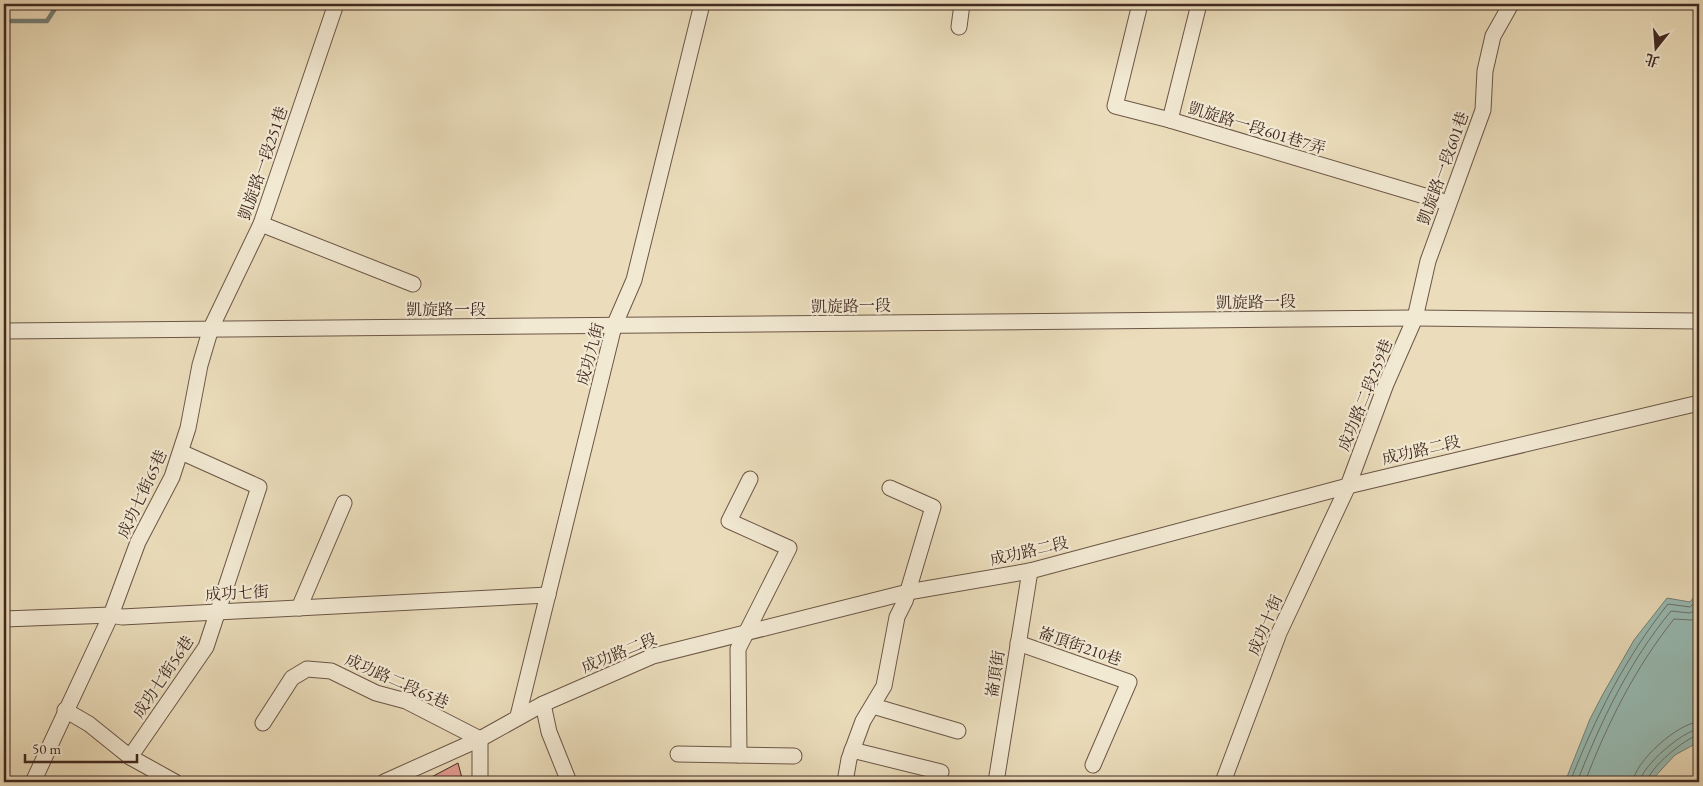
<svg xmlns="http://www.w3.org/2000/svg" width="1703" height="786" viewBox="0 0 1703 786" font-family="'EB Garamond','Noto Serif TC',serif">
	<rect width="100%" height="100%" fill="#ebddbb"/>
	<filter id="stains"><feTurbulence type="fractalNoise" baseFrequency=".004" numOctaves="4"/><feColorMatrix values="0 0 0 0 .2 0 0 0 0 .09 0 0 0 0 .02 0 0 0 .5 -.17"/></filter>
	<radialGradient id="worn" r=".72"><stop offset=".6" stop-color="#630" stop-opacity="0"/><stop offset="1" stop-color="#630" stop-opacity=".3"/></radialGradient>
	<path fill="#98bbb3" stroke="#758178" d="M 1699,591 L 1699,738 L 1695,744 L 1675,755 L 1650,782 L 1565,782 L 1590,719 L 1603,694 L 1634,640 L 1667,598 L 1690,602 Z"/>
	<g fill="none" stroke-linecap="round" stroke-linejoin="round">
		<g stroke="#6c726a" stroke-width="1">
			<path d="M 1570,782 C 1595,718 1625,658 1668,604 L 1690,607 L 1699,599"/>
			<path d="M 1577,782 C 1601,721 1629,662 1671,611 L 1690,613 L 1699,608"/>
			<path d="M 1585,782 C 1607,724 1635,668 1674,619 L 1691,620 L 1699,618"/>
			<path d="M 1633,782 C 1634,762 1679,722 1699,722"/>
			<path d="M 1640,782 C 1641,766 1684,730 1699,729"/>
			<path d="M 1647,782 C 1648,769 1686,737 1699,735"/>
		</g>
		<path stroke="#758178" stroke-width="4.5" d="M 4,21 L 47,21 L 58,4"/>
	</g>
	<path fill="#e29c91" stroke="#412920" d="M 458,763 L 463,782 L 422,782 Z"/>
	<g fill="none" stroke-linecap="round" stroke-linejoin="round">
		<defs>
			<g id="minor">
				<path d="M 1140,4 L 1115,106 L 1170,120 L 1448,203"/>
				<path d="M 959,27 L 962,4"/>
				<path d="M 1170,120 L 1199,4"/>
				<path d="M 261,224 L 413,284"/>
				<path d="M 4,331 L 1415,318 L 1699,321"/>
				<path d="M 299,608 L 344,503"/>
				<path d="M 4,619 L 111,615 L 138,542 L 172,477 L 188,428 L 200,365 L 211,328 L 261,224 L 336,4"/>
				<path d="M 1018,643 L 1129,682 L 1093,765"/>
				<path d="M 543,704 L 549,732 L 569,782"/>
				<path d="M 873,706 L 958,731"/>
				<path d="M 65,710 L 89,724 L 130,757 L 175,782"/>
				<path d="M 518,716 L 614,326 L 634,280 L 702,4"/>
				<path d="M 263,723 L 292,678 L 307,669 L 331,671 L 376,693 L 406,701 L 480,739 L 480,782"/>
				<path d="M 852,750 L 941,772"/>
				<path d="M 678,754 L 794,756"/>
				<path d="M 739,755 L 738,649 L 789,548 L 729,521 L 750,479"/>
				<path d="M 130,757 L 206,647 L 259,487 L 181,452"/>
				<path d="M 33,782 L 111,615 L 122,617 L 548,595"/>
				<path d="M 384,782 L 480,739 L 543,704 L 653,656 L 908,592 L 1030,571 L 1348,486 L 1699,403"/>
				<path d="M 845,782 L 849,759 L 863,721 L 884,686 L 897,617 L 905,601 L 933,507 L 890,488"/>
				<path d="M 996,782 L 1030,571"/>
				<path d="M 1223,782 L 1279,633 L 1348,486 L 1386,384 L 1415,318 L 1428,261 L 1483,110 L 1485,71 L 1493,36 L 1511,4"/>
			</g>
		</defs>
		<use href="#minor" stroke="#6c5647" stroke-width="17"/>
		<use href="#minor" stroke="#f2e9d3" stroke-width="15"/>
	</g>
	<g text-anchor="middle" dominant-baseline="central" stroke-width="4.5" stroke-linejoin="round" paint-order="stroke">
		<g font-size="16" fill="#412920" stroke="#f2e9d3">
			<text transform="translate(1257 128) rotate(17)">凱旋路一段601巷7弄</text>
			<text transform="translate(263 163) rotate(-71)">凱旋路一段251巷</text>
			<text transform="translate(1443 168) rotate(-70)">凱旋路一段601巷</text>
			<text transform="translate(1256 302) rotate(-1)">凱旋路一段</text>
			<text transform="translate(851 306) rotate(-1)">凱旋路一段</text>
			<text x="446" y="309">凱旋路一段</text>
			<text transform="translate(590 354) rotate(-75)">成功九街</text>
			<text transform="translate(1365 395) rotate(-68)">成功路二段259巷</text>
			<text transform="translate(1421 450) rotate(-13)">成功路二段</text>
			<text transform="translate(142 494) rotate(-65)">成功七街65巷</text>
			<text transform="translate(1029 551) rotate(-13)">成功路二段</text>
			<text transform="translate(237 593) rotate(-3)">成功七街</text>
			<text transform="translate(1265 625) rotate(-67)">成功十街</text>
			<text transform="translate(1080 646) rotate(19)">崙頂街210巷</text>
			<text transform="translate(619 653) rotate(-22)">成功路二段</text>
			<text transform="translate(995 674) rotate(-81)">崙頂街</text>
			<text transform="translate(163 677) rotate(-56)">成功七街56巷</text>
			<text transform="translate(397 681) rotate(24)">成功路二段65巷</text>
		</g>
	</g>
	<rect width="1703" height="786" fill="none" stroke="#ebddbb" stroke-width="20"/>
	<rect x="5" y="5" width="1693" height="776" fill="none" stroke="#412920" stroke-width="2.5"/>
	<rect x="10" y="10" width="1683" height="766" fill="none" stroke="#412920"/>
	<g transform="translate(1656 48) rotate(197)" stroke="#f2e9d3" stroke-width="4" paint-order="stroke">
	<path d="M0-4L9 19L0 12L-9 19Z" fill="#412920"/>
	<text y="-8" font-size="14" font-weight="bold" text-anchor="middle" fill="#412920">北</text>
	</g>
	<path d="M25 754v8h112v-8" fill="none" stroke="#412920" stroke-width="2.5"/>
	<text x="32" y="754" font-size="15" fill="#412920" stroke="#f2e9d3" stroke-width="4" paint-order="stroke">50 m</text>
	<rect width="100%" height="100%" filter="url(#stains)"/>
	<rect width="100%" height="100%" fill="url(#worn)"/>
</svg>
